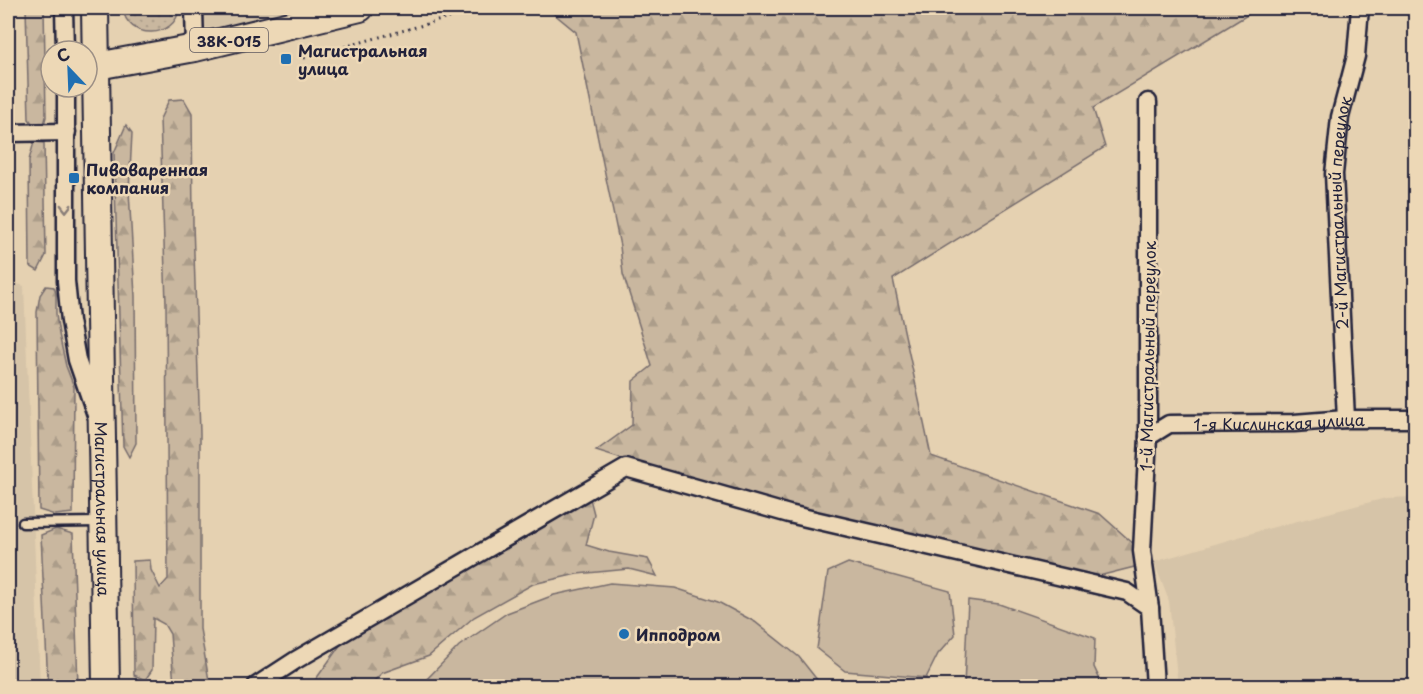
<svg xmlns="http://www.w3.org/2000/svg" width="1423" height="694" viewBox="0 0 1423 694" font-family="'Playpen Sans',sans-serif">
	<defs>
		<pattern id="grass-dots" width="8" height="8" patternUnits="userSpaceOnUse" patternTransform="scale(1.5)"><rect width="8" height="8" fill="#c9b79f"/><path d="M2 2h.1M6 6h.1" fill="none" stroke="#ac9d8a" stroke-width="1.8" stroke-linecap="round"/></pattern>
		<pattern id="forest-firs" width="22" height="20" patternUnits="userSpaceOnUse" patternTransform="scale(1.5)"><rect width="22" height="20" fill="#c9b79f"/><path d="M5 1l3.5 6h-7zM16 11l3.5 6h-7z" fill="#ac9d8a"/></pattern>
	</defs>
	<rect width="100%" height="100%" fill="#e5d1b1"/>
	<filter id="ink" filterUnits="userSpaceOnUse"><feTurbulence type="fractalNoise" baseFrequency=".0167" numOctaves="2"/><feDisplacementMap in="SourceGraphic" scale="12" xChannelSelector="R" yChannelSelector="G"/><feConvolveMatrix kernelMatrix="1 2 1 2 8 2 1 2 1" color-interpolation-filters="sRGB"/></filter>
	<g filter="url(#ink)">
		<g fill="#d6c4a8">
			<path d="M 192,8 L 334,8 L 195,48 Z"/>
			<path d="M 8,281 L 24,286 L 40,686 L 8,686 Z"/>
			<path d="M 1415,497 L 1415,686 L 1178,686 L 1169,601 L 1154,562 L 1259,531 L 1386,498 Z"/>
		</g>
		<path fill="url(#grass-dots)" stroke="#766c6d" stroke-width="1.5" d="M 123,8 L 179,8 C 177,39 126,41 123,8 Z"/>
		<g fill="url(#forest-firs)" stroke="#766c6d" stroke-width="1.5">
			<path d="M 26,8 L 44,8 L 46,117 L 43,128 L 35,127 L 29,119 Z"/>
			<path d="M 547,8 L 1254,8 L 1254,11 L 1093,108 L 1105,147 L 893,279 L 931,456 L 1100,514 L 1154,562 L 1087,579 L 799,515 L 596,451 L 632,425 L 633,381 L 652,366 L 623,274 L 620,246 L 576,32 Z"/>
			<path d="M 184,99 L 192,113 L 193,224 L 200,433 L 200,629 L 210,686 L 177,686 L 174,685 L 170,634 L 164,624 L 153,618 L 152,670 L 145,680 L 134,675 L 133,561 L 150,560 L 151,570 L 160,588 L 168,579 L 166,304 L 160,119 L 169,100 Z"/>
			<path d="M 126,125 L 132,133 L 129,191 L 135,296 L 136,443 L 129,457 L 123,446 L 114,153 Z"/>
			<path d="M 34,142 L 44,143 L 46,255 L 38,271 L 30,266 L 29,160 Z"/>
			<path d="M 46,286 L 54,287 L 56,293 L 56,314 L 59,334 L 66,366 L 74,387 L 73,513 L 55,515 L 39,510 L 37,312 L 40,295 Z"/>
			<path d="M 589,495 L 594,514 L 586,545 L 609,552 L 648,559 L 657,576 L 629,569 L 577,574 L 533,584 L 474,617 L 429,656 L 382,673 L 369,686 L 309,686 L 316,679 L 341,644 Z"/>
			<path d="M 56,529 L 73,534 L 78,686 L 48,686 L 41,535 Z"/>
		</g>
		<g fill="#c9b79f" stroke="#766c6d" stroke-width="1.5">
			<path d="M 848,563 L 950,591 L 955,635 L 938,654 L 926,678 L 845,671 L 817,649 L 828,572 Z"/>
			<path d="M 610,583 L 675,588 L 718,602 L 755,622 L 799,657 L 822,686 L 421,686 L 424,682 L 459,646 L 507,613 L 554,595 Z"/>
			<path d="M 968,600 L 999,604 L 1095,638 L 1094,667 L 1103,686 L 964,686 Z"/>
		</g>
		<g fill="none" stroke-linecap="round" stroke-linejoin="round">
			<defs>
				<path id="lane" d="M 23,523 L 100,522"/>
				<g id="street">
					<path d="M 64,8 L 65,51"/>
					<path d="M 194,8 L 195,48"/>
					<path d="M 66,87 L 66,281 L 70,321 L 77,360 L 96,415"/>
					<path d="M 1148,102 L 1148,437 L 1142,551 L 1150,608 L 1155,686"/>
					<path d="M 8,133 L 67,132"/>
					<path id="s1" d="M 1346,419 L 1334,174 L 1340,117 L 1356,56 L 1360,8"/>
					<path id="s2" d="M 1148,437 L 1169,424 L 1294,423 L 1346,419 L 1416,419"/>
					<path d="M 256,686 L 296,660 L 626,468 L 789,514 L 1127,592 L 1150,608"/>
				</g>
				<g id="primary">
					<path id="s3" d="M 95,8 L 106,686"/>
					<path d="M 97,66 L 195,48 L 360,8"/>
				</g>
			</defs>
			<use href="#lane" stroke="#22223b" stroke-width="13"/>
			<use href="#street" stroke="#22223b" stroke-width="21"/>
			<use href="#primary" stroke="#22223b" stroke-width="30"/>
			<path stroke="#22223b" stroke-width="3" stroke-dasharray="1.5 4.5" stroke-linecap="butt" d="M 304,58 L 452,17 L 493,8"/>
			<use href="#lane" stroke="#edd8b6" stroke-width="8"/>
			<use href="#street" stroke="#edd8b6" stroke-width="16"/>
			<use href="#primary" stroke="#edd8b6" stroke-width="26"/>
		</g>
		<defs><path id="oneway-chevron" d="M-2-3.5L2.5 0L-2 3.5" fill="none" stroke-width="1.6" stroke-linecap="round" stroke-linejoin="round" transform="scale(1.5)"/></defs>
		<use stroke="#887d78" href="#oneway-chevron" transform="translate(66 208) rotate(90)"/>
	</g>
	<g fill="#1f6fb2" stroke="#edd8b6" stroke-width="2">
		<rect x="280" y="53" width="12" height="12" rx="3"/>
		<rect x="68" y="172" width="12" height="12" rx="3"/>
		<circle cx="624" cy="634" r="6"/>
	</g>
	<g text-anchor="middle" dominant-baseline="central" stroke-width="5" stroke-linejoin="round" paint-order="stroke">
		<rect fill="#edd8b6" stroke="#5f5960" stroke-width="1.5" x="190" y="28" width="78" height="24" rx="4.5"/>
		<g font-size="15" font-weight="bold" fill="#22223b">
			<text x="229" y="40">38К-015</text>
		</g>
		<g font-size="16" font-weight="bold" fill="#22223b" stroke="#edd8b6" text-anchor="start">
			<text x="298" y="50">Магистральная<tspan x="298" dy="18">улица</tspan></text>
			<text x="86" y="169">Пивоваренная<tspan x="86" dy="18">компания</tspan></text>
			<text x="636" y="634">Ипподром</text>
		</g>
		<g font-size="16" fill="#22223b" stroke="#edd8b6">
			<text stroke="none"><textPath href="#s1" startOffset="207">2-й Магистральный переулок</textPath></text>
			<text transform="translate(1147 356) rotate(-89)">1-й Магистральный переулок</text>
			<text stroke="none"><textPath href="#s2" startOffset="135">1-я Кислинская улица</textPath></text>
			<text stroke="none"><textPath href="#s3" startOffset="501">Магистральная улица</textPath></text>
		</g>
	</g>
	<rect width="1423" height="694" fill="none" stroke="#edd8b6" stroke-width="30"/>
	<rect x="15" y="15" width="1393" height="664" fill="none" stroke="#22223b" stroke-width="2" filter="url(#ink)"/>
	<g transform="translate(69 69) rotate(337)"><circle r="28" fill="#edd8b6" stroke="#9c8f85" stroke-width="1.5"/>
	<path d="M0-4.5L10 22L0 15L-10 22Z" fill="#1f6fb2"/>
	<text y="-9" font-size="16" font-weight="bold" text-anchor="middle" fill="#22223b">С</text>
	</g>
</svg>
